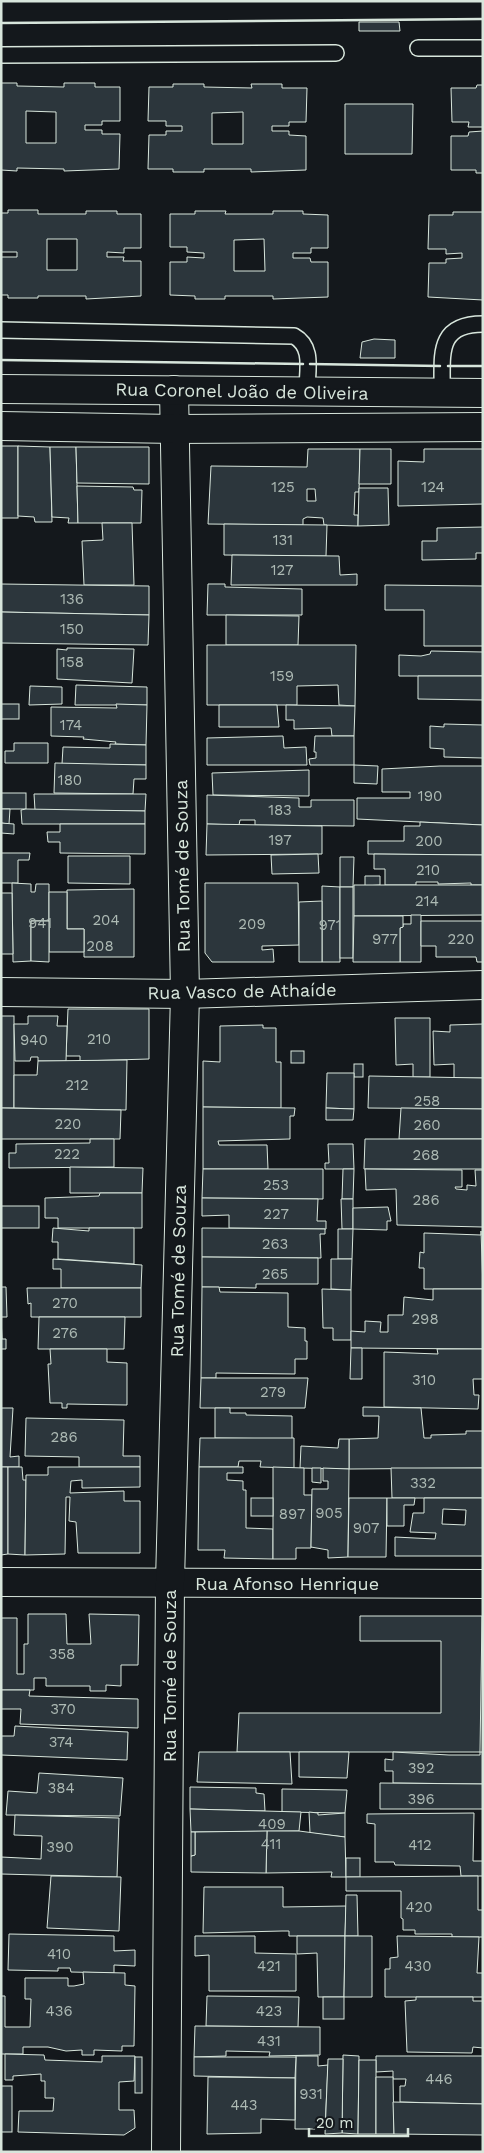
<svg xmlns="http://www.w3.org/2000/svg" width="484" height="2153" viewBox="0 0 484 2153" font-family="'Work Sans',sans-serif">
	<rect width="100%" height="100%" fill="#14181c"/>
	<g fill="#2c363c" stroke="#d8e6dc" fill-rule="evenodd">
		<path d="M 359,22 L 399,22 L 400,31 L 359,31 Z"/>
		<path d="M 1,83 L 17,83 L 17,86 L 64,87 L 64,83 L 95,83 L 95,87 L 120,87 L 120,121 L 102,121 L 102,125 L 85,125 L 85,130 L 102,130 L 102,134 L 120,134 L 119,169 L 64,171 L 64,169 L 17,168 L 17,171 L 1,170 ZM 26,111 L 56,112 L 56,143 L 26,143 Z"/>
		<path d="M 173,84 L 204,84 L 204,87 L 252,88 L 251,84 L 282,84 L 282,88 L 307,88 L 306,122 L 289,122 L 289,126 L 272,126 L 272,131 L 289,131 L 289,135 L 306,136 L 306,170 L 251,172 L 251,169 L 204,169 L 204,172 L 173,172 L 173,169 L 148,169 L 149,135 L 166,135 L 166,131 L 182,131 L 182,126 L 166,126 L 166,121 L 148,121 L 149,87 L 173,87 ZM 243,112 L 243,144 L 212,144 L 212,113 Z"/>
		<path d="M 477,85 L 483,85 L 483,127 L 468,127 L 469,122 L 452,122 L 451,88 L 476,88 Z"/>
		<path d="M 345,104 L 413,104 L 412,154 L 345,154 Z"/>
		<path d="M 483,131 L 483,173 L 476,173 L 476,170 L 451,170 L 451,136 L 468,136 L 469,132 Z"/>
		<path d="M 8,210 L 38,210 L 38,214 L 86,214 L 86,211 L 117,211 L 117,214 L 141,214 L 141,248 L 124,248 L 124,253 L 107,252 L 107,257 L 124,257 L 123,261 L 141,261 L 141,296 L 86,299 L 86,296 L 38,296 L 38,298 L 8,298 L 8,295 L 1,295 L 1,257 L 17,257 L 17,252 L 1,252 L 1,213 L 8,213 ZM 47,239 L 77,239 L 77,270 L 47,270 Z"/>
		<path d="M 195,211 L 226,211 L 225,214 L 273,214 L 273,211 L 303,211 L 303,214 L 328,215 L 328,248 L 311,248 L 311,253 L 293,253 L 293,258 L 310,258 L 311,262 L 328,262 L 328,297 L 273,299 L 273,296 L 225,296 L 225,299 L 195,299 L 195,296 L 170,295 L 170,262 L 187,262 L 187,257 L 204,258 L 204,253 L 187,252 L 187,247 L 170,247 L 170,214 L 195,214 ZM 264,239 L 265,271 L 234,271 L 234,240 Z"/>
		<path d="M 453,212 L 483,212 L 483,300 L 428,297 L 429,263 L 446,263 L 446,259 L 462,258 L 462,253 L 446,254 L 446,249 L 428,249 L 429,215 L 453,215 Z"/>
		<path d="M 374,339 L 395,340 L 395,358 L 360,358 L 362,342 Z"/>
		<rect x="1" y="446" width="17" height="72"/>
		<path d="M 18,446 L 50,447 L 52,522 L 35,522 L 34,517 L 18,516 Z"/>
		<path d="M 50,447 L 76,447 L 78,523 L 68,523 L 69,518 L 52,517 Z"/>
		<path d="M 76,447 L 149,447 L 149,484 L 77,483 Z"/>
		<path d="M 308,449 L 360,449 L 359,492 L 355,492 L 354,515 L 358,515 L 358,526 L 324,525 L 323,518 L 307,517 L 303,519 L 303,525 L 208,524 L 211,466 L 307,467 ZM 307,489 L 315,489 L 316,501 L 307,501 Z"/>
		<path d="M 360,449 L 391,449 L 391,484 L 359,484 Z"/>
		<path d="M 424,449 L 483,449 L 483,504 L 398,506 L 398,461 L 424,462 Z"/>
		<path d="M 77,486 L 133,487 L 134,490 L 142,490 L 141,523 L 78,523 Z"/>
		<path d="M 359,488 L 388,488 L 389,525 L 358,526 Z"/>
		<path d="M 102,523 L 132,523 L 134,585 L 84,585 L 82,541 L 103,540 Z"/>
		<path d="M 224,524 L 327,525 L 326,556 L 224,555 Z"/>
		<path d="M 483,527 L 483,553 L 476,553 L 476,559 L 422,560 L 422,541 L 437,541 L 437,528 Z"/>
		<path d="M 232,555 L 339,556 L 340,575 L 357,574 L 357,585 L 231,585 Z"/>
		<path d="M 1,584 L 149,586 L 149,615 L 1,612 Z"/>
		<path d="M 208,584 L 225,584 L 225,587 L 302,589 L 302,615 L 207,615 Z"/>
		<path d="M 385,585 L 483,586 L 483,646 L 424,646 L 424,610 L 385,610 Z"/>
		<path d="M 1,612 L 149,615 L 148,645 L 1,643 Z"/>
		<path d="M 226,615 L 299,616 L 298,645 L 226,645 Z"/>
		<path d="M 207,645 L 356,645 L 355,706 L 339,705 L 338,685 L 297,686 L 297,705 L 207,705 Z"/>
		<path d="M 67,648 L 134,649 L 132,683 L 57,679 L 57,649 L 67,650 Z"/>
		<path d="M 431,651 L 483,652 L 483,676 L 399,676 L 399,655 L 421,656 L 430,654 Z"/>
		<path d="M 418,676 L 483,676 L 483,700 L 418,699 Z"/>
		<path d="M 76,685 L 147,687 L 147,705 L 75,705 Z"/>
		<path d="M 30,686 L 62,687 L 62,704 L 29,705 Z"/>
		<rect x="1" y="704" width="18" height="15"/>
		<path d="M 116,704 L 147,705 L 146,745 L 115,744 L 116,742 L 83,739 L 84,737 L 51,736 L 51,707 L 117,708 Z"/>
		<path d="M 219,705 L 277,705 L 279,727 L 219,727 Z"/>
		<path d="M 286,705 L 355,706 L 354,736 L 332,736 L 331,728 L 294,729 L 294,720 L 286,720 Z"/>
		<path d="M 444,724 L 483,725 L 483,758 L 444,757 L 444,749 L 430,748 L 430,726 L 444,727 Z"/>
		<path d="M 283,736 L 284,748 L 306,747 L 307,765 L 207,765 L 207,738 Z"/>
		<path d="M 315,736 L 354,736 L 354,765 L 310,765 L 309,759 L 316,758 L 316,752 L 314,752 Z"/>
		<path d="M 14,743 L 48,743 L 48,763 L 5,763 L 5,751 L 14,751 Z"/>
		<path d="M 110,744 L 146,745 L 146,765 L 62,764 L 63,747 L 110,748 Z"/>
		<path d="M 55,763 L 146,765 L 146,779 L 134,779 L 133,794 L 54,793 Z"/>
		<path d="M 354,765 L 378,766 L 377,784 L 354,783 Z"/>
		<path d="M 440,766 L 483,766 L 483,825 L 357,819 L 357,798 L 410,798 L 410,792 L 382,792 L 382,769 Z"/>
		<path d="M 309,770 L 309,796 L 213,795 L 212,773 Z"/>
		<rect x="1" y="793" width="25" height="16"/>
		<path d="M 34,794 L 146,794 L 145,811 L 35,810 Z"/>
		<path d="M 207,795 L 299,798 L 299,807 L 311,807 L 311,800 L 354,800 L 354,826 L 255,825 L 255,820 L 240,820 L 239,825 L 207,824 Z"/>
		<path d="M 1,809 L 10,809 L 9,824 L 1,823 Z"/>
		<path d="M 26,809 L 145,811 L 145,824 L 22,824 L 21,810 Z"/>
		<path d="M 420,822 L 483,825 L 483,855 L 368,854 L 368,841 L 404,841 L 404,826 L 420,826 Z"/>
		<path d="M 1,823 L 14,824 L 14,834 L 1,833 Z"/>
		<path d="M 60,824 L 145,824 L 145,854 L 60,853 L 60,842 L 48,842 L 47,832 L 60,832 Z"/>
		<path d="M 207,824 L 322,826 L 322,854 L 206,855 Z"/>
		<path d="M 1,853 L 30,853 L 29,860 L 18,860 L 18,883 L 1,883 Z"/>
		<path d="M 318,854 L 319,873 L 272,874 L 271,855 Z"/>
		<path d="M 374,854 L 483,855 L 483,885 L 471,885 L 471,883 L 438,884 L 438,882 L 416,882 L 416,885 L 385,885 L 385,869 L 374,869 Z"/>
		<path d="M 68,856 L 130,856 L 130,884 L 68,883 Z"/>
		<path d="M 340,857 L 354,857 L 353,887 L 340,887 Z"/>
		<path d="M 365,876 L 380,876 L 380,885 L 365,886 Z"/>
		<path d="M 12,883 L 31,884 L 31,892 L 35,892 L 36,884 L 49,884 L 49,921 L 31,921 L 31,961 L 13,962 Z"/>
		<path d="M 205,883 L 298,883 L 299,945 L 262,946 L 262,950 L 273,949 L 274,962 L 212,962 L 205,953 Z"/>
		<path d="M 354,885 L 483,885 L 483,915 L 354,916 Z"/>
		<path d="M 322,886 L 340,887 L 340,962 L 322,962 Z"/>
		<rect x="340" y="887" width="13" height="71"/>
		<path d="M 134,889 L 134,957 L 84,957 L 84,929 L 67,929 L 67,890 Z"/>
		<path d="M 49,892 L 67,892 L 67,929 L 84,929 L 84,952 L 49,952 Z"/>
		<path d="M 1,893 L 12,893 L 13,954 L 1,954 Z"/>
		<path d="M 322,901 L 322,962 L 299,962 L 299,902 Z"/>
		<path d="M 411,915 L 421,915 L 421,962 L 400,962 L 400,928 L 403,927 L 403,924 L 411,924 Z"/>
		<path d="M 354,916 L 403,916 L 403,927 L 400,928 L 400,962 L 353,962 Z"/>
		<path d="M 31,921 L 49,921 L 49,962 L 31,961 Z"/>
		<path d="M 421,921 L 483,921 L 483,962 L 477,962 L 476,957 L 436,957 L 436,946 L 421,946 Z"/>
		<path d="M 68,1009 L 149,1009 L 149,1059 L 80,1061 L 80,1056 L 66,1056 Z"/>
		<rect x="1" y="1016" width="13" height="92"/>
		<path d="M 28,1016 L 58,1016 L 57,1026 L 67,1026 L 66,1061 L 38,1061 L 38,1057 L 31,1057 L 30,1061 L 15,1061 L 14,1024 L 28,1024 Z"/>
		<path d="M 395,1018 L 430,1018 L 430,1077 L 413,1077 L 413,1064 L 396,1065 Z"/>
		<path d="M 483,1024 L 483,1078 L 454,1078 L 454,1064 L 434,1065 L 433,1031 L 450,1032 L 450,1025 Z"/>
		<path d="M 263,1025 L 263,1028 L 276,1028 L 276,1062 L 281,1062 L 281,1108 L 203,1107 L 203,1061 L 220,1062 L 220,1026 Z"/>
		<rect x="291" y="1051" width="13" height="12"/>
		<path d="M 127,1060 L 126,1110 L 14,1108 L 14,1075 L 37,1075 L 38,1061 Z"/>
		<rect x="354" y="1064" width="9" height="13"/>
		<path d="M 327,1073 L 354,1073 L 354,1109 L 326,1108 Z"/>
		<path d="M 369,1076 L 483,1078 L 483,1109 L 368,1108 Z"/>
		<path d="M 203,1107 L 295,1108 L 294,1116 L 290,1116 L 290,1139 L 218,1141 L 219,1145 L 267,1145 L 268,1169 L 203,1169 Z"/>
		<path d="M 1,1108 L 121,1110 L 120,1139 L 1,1139 Z"/>
		<path d="M 326,1108 L 354,1109 L 353,1120 L 326,1120 Z"/>
		<path d="M 401,1108 L 483,1109 L 483,1139 L 399,1139 Z"/>
		<path d="M 90,1139 L 114,1139 L 114,1167 L 9,1168 L 9,1153 L 16,1153 L 16,1144 L 90,1143 Z"/>
		<path d="M 365,1139 L 483,1139 L 483,1169 L 364,1169 Z"/>
		<path d="M 328,1144 L 353,1144 L 354,1169 L 325,1169 L 325,1163 L 329,1163 Z"/>
		<path d="M 70,1167 L 143,1168 L 142,1193 L 70,1193 Z"/>
		<path d="M 203,1169 L 323,1169 L 323,1199 L 202,1198 Z"/>
		<path d="M 343,1169 L 354,1169 L 353,1199 L 342,1199 Z"/>
		<path d="M 365,1169 L 462,1170 L 462,1187 L 455,1187 L 456,1189 L 467,1190 L 467,1185 L 476,1186 L 475,1170 L 483,1170 L 483,1227 L 397,1225 L 396,1189 L 366,1190 Z"/>
		<path d="M 100,1193 L 142,1193 L 142,1228 L 58,1228 L 58,1218 L 45,1218 L 45,1198 L 99,1196 Z"/>
		<path d="M 202,1198 L 318,1199 L 317,1221 L 326,1221 L 326,1229 L 229,1228 L 229,1215 L 202,1216 Z"/>
		<path d="M 341,1199 L 353,1199 L 353,1229 L 342,1229 Z"/>
		<rect x="1" y="1206" width="38" height="22"/>
		<path d="M 388,1207 L 391,1221 L 387,1221 L 387,1230 L 353,1229 L 353,1208 Z"/>
		<path d="M 53,1228 L 89,1231 L 89,1228 L 134,1228 L 134,1264 L 58,1259 L 58,1242 L 52,1242 Z"/>
		<path d="M 202,1228 L 325,1229 L 325,1234 L 320,1234 L 321,1258 L 202,1257 Z"/>
		<path d="M 338,1229 L 353,1229 L 352,1259 L 338,1259 Z"/>
		<path d="M 481,1231 L 483,1289 L 424,1289 L 424,1268 L 419,1268 L 420,1252 L 424,1253 L 424,1233 L 481,1235 Z"/>
		<path d="M 202,1257 L 318,1258 L 318,1284 L 256,1284 L 256,1288 L 202,1287 Z"/>
		<path d="M 53,1259 L 142,1265 L 141,1288 L 61,1288 L 61,1269 L 53,1269 Z"/>
		<path d="M 331,1259 L 352,1259 L 351,1290 L 331,1289 Z"/>
		<path d="M 1,1287 L 6,1287 L 7,1317 L 1,1317 Z"/>
		<path d="M 202,1287 L 219,1287 L 220,1292 L 288,1293 L 288,1327 L 305,1328 L 305,1341 L 307,1341 L 307,1359 L 295,1359 L 295,1374 L 216,1373 L 216,1378 L 201,1378 Z"/>
		<path d="M 27,1288 L 141,1288 L 141,1317 L 31,1317 L 31,1303 L 28,1304 Z"/>
		<path d="M 322,1289 L 351,1290 L 351,1340 L 333,1340 L 333,1328 L 323,1328 Z"/>
		<path d="M 433,1289 L 483,1289 L 483,1349 L 351,1348 L 351,1331 L 365,1332 L 365,1321 L 381,1322 L 380,1332 L 388,1332 L 388,1315 L 403,1315 L 404,1297 L 433,1300 Z"/>
		<path d="M 1,1317 L 2,1339 L 6,1339 L 6,1349 L 1,1349 Z"/>
		<path d="M 39,1317 L 125,1317 L 124,1349 L 38,1349 Z"/>
		<path d="M 351,1348 L 362,1348 L 362,1379 L 350,1379 Z"/>
		<path d="M 50,1349 L 107,1349 L 107,1362 L 127,1363 L 127,1405 L 67,1404 L 67,1408 L 62,1408 L 62,1403 L 50,1403 L 48,1364 L 51,1364 Z"/>
		<path d="M 437,1349 L 483,1349 L 483,1379 L 473,1379 L 474,1395 L 479,1395 L 478,1409 L 384,1407 L 384,1352 L 438,1354 Z"/>
		<path d="M 201,1378 L 308,1378 L 305,1408 L 200,1408 Z"/>
		<path d="M 363,1407 L 421,1408 L 424,1438 L 431,1438 L 431,1435 L 466,1434 L 466,1431 L 483,1431 L 483,1468 L 349,1469 L 349,1439 L 378,1438 L 379,1416 L 363,1416 Z"/>
		<path d="M 1,1408 L 13,1408 L 10,1457 L 19,1456 L 19,1467 L 1,1467 Z"/>
		<path d="M 215,1408 L 230,1408 L 230,1413 L 246,1413 L 246,1415 L 292,1416 L 292,1439 L 215,1438 Z"/>
		<path d="M 26,1418 L 124,1420 L 123,1456 L 140,1456 L 140,1467 L 79,1467 L 79,1457 L 25,1456 Z"/>
		<path d="M 200,1438 L 294,1438 L 294,1468 L 260,1467 L 261,1461 L 239,1461 L 238,1467 L 199,1467 Z"/>
		<path d="M 339,1439 L 349,1439 L 349,1469 L 300,1468 L 301,1446 L 338,1448 Z"/>
		<path d="M 1,1467 L 8,1467 L 8,1554 L 1,1555 Z"/>
		<path d="M 8,1467 L 22,1467 L 23,1480 L 26,1480 L 25,1555 L 8,1554 Z"/>
		<path d="M 48,1467 L 140,1467 L 140,1487 L 82,1488 L 82,1480 L 71,1481 L 70,1493 L 124,1491 L 124,1501 L 140,1501 L 140,1553 L 78,1553 L 76,1522 L 69,1521 L 70,1497 L 66,1497 L 65,1554 L 25,1555 L 26,1475 L 48,1475 Z"/>
		<path d="M 199,1467 L 243,1467 L 243,1473 L 227,1473 L 227,1480 L 243,1481 L 243,1490 L 246,1490 L 246,1528 L 273,1529 L 273,1559 L 224,1558 L 225,1550 L 198,1550 Z"/>
		<path d="M 273,1467 L 304,1468 L 304,1495 L 312,1495 L 311,1548 L 296,1548 L 296,1559 L 273,1559 Z"/>
		<path d="M 312,1468 L 321,1468 L 321,1483 L 312,1482 Z"/>
		<path d="M 323,1468 L 349,1469 L 348,1557 L 328,1558 L 328,1550 L 311,1547 L 312,1489 L 328,1489 L 328,1481 L 323,1481 Z"/>
		<path d="M 391,1468 L 483,1468 L 483,1498 L 392,1498 Z"/>
		<rect x="251" y="1498" width="22" height="18"/>
		<path d="M 349,1498 L 387,1498 L 386,1557 L 348,1557 Z"/>
		<path d="M 387,1498 L 415,1498 L 414,1505 L 404,1505 L 404,1526 L 387,1526 Z"/>
		<path d="M 424,1498 L 483,1498 L 483,1556 L 395,1556 L 395,1537 L 435,1539 L 436,1533 L 410,1532 L 413,1513 L 424,1513 ZM 443,1509 L 466,1510 L 465,1525 L 442,1524 Z"/>
		<path d="M 28,1614 L 66,1614 L 67,1644 L 91,1644 L 89,1614 L 139,1615 L 138,1665 L 121,1665 L 121,1686 L 106,1685 L 106,1691 L 90,1691 L 90,1686 L 46,1686 L 46,1678 L 34,1678 L 34,1690 L 1,1690 L 1,1618 L 17,1618 L 17,1674 L 24,1674 L 24,1644 L 28,1644 Z"/>
		<path d="M 360,1616 L 482,1616 L 480,1752 L 237,1752 L 239,1713 L 441,1713 L 441,1641 L 360,1641 Z"/>
		<path d="M 1,1690 L 30,1690 L 29,1696 L 138,1699 L 138,1728 L 20,1724 L 21,1709 L 1,1709 Z"/>
		<path d="M 15,1726 L 128,1732 L 127,1760 L 1,1755 L 1,1736 L 14,1736 Z"/>
		<path d="M 199,1752 L 290,1752 L 292,1784 L 197,1782 Z"/>
		<path d="M 299,1752 L 349,1752 L 347,1778 L 299,1777 Z"/>
		<path d="M 393,1752 L 449,1755 L 480,1755 L 480,1752 L 483,1752 L 483,1784 L 393,1783 L 393,1771 L 385,1771 L 385,1759 L 393,1760 Z"/>
		<path d="M 39,1773 L 123,1778 L 120,1816 L 6,1815 L 8,1791 L 37,1793 Z"/>
		<path d="M 380,1783 L 483,1784 L 483,1809 L 380,1809 Z"/>
		<path d="M 190,1787 L 256,1788 L 256,1793 L 264,1794 L 265,1811 L 190,1809 Z"/>
		<path d="M 282,1789 L 347,1790 L 345,1813 L 282,1812 Z"/>
		<path d="M 190,1809 L 301,1812 L 299,1831 L 191,1832 Z"/>
		<path d="M 309,1812 L 318,1813 L 318,1815 L 345,1813 L 345,1837 L 310,1833 Z"/>
		<path d="M 474,1813 L 473,1861 L 483,1861 L 483,1876 L 461,1876 L 460,1866 L 395,1865 L 394,1862 L 375,1862 L 375,1824 L 367,1823 L 367,1814 Z"/>
		<path d="M 15,1815 L 119,1818 L 117,1877 L 1,1874 L 1,1857 L 41,1859 L 42,1836 L 14,1835 Z"/>
		<path d="M 267,1831 L 299,1831 L 345,1837 L 346,1877 L 331,1877 L 332,1872 L 266,1873 Z"/>
		<path d="M 267,1831 L 266,1873 L 191,1872 L 191,1856 L 195,1855 L 195,1832 Z"/>
		<path d="M 191,1832 L 195,1832 L 195,1855 L 191,1856 Z"/>
		<rect x="346" y="1858" width="14" height="19"/>
		<path d="M 51,1876 L 121,1877 L 119,1931 L 47,1928 Z"/>
		<path d="M 478,1876 L 478,1910 L 483,1910 L 483,1937 L 452,1937 L 452,1934 L 415,1934 L 415,1930 L 403,1930 L 403,1919 L 401,1918 L 401,1891 L 346,1891 L 346,1877 Z"/>
		<path d="M 204,1887 L 283,1887 L 283,1907 L 346,1906 L 345,1936 L 289,1936 L 289,1931 L 282,1931 L 203,1933 Z"/>
		<path d="M 346,1895 L 357,1895 L 358,1936 L 345,1936 Z"/>
		<path d="M 9,1934 L 114,1936 L 114,1951 L 135,1950 L 135,1966 L 114,1965 L 114,1973 L 71,1972 L 70,1968 L 58,1968 L 58,1971 L 8,1970 Z"/>
		<path d="M 195,1936 L 255,1936 L 255,1953 L 296,1954 L 296,1991 L 209,1991 L 209,1955 L 195,1956 Z"/>
		<path d="M 297,1936 L 345,1936 L 344,1997 L 318,1997 L 317,1953 L 297,1954 Z"/>
		<path d="M 345,1936 L 372,1936 L 372,1997 L 344,1997 Z"/>
		<path d="M 397,1936 L 479,1937 L 477,1973 L 483,1973 L 483,1997 L 385,1997 L 385,1969 L 390,1969 L 390,1958 L 398,1957 Z"/>
		<path d="M 83,1972 L 125,1973 L 125,1985 L 135,1986 L 134,2046 L 122,2046 L 122,2051 L 94,2050 L 94,2055 L 82,2055 L 82,2050 L 66,2051 L 48,2047 L 23,2047 L 23,2054 L 1,2054 L 1,1996 L 5,1996 L 5,2027 L 30,2027 L 31,1999 L 25,1999 L 25,1978 L 68,1978 L 68,1986 L 74,1986 L 84,1984 Z"/>
		<path d="M 207,1996 L 299,1997 L 298,2027 L 206,2026 Z"/>
		<rect x="323" y="1997" width="21" height="22"/>
		<path d="M 416,1997 L 473,1997 L 473,2001 L 483,2001 L 483,2048 L 473,2047 L 472,2053 L 407,2052 L 405,2001 L 416,2000 Z"/>
		<path d="M 195,2026 L 320,2027 L 320,2055 L 269,2056 L 270,2052 L 226,2051 L 226,2056 L 194,2057 Z"/>
		<path d="M 5,2054 L 44,2055 L 45,2060 L 102,2062 L 102,2056 L 135,2056 L 134,2081 L 119,2082 L 119,2110 L 134,2110 L 135,2128 L 124,2135 L 18,2132 L 19,2111 L 53,2111 L 54,2098 L 45,2098 L 45,2081 L 41,2081 L 41,2074 L 13,2076 L 13,2080 L 5,2080 Z"/>
		<path d="M 343,2055 L 359,2056 L 358,2134 L 342,2133 Z"/>
		<path d="M 296,2056 L 318,2056 L 318,2066 L 328,2065 L 325,2129 L 295,2129 Z"/>
		<path d="M 376,2056 L 483,2056 L 483,2104 L 400,2102 L 400,2086 L 405,2086 L 406,2079 L 393,2079 L 393,2071 L 376,2072 Z"/>
		<rect x="135" y="2057" width="7" height="36"/>
		<path d="M 194,2057 L 296,2057 L 295,2078 L 194,2076 Z"/>
		<path d="M 328,2059 L 343,2059 L 342,2133 L 325,2134 Z"/>
		<path d="M 359,2060 L 376,2060 L 376,2134 L 358,2134 Z"/>
		<path d="M 208,2077 L 295,2078 L 295,2120 L 261,2119 L 261,2133 L 207,2134 Z"/>
		<path d="M 376,2077 L 393,2077 L 394,2134 L 376,2134 Z"/>
		<rect x="1" y="2086" width="11" height="46"/>
		<path d="M 393,2102 L 483,2104 L 483,2135 L 394,2134 Z"/>
	</g>
	<g fill="none" stroke-linecap="round" stroke-linejoin="round">
		<defs>
			<g id="lane">
				<path d="M 418,48 L 483,48"/>
				<path d="M 1,55 L 336,53"/>
				<path d="M 1,330 L 294,336 C 314,347 307,370 307,391"/>
				<path d="M 442,392 C 443,357 435,324 483,324"/>
			</g>
			<g id="street">
				<path d="M 1,992 L 185,994 L 483,985"/>
				<path d="M 1,1582 L 483,1584"/>
				<path d="M 166,2152 L 170,1582 L 185,994 L 174,390"/>
			</g>
			<g id="secondary">
				<path d="M 1,389 L 483,393"/>
				<path d="M 1,426 L 175,429 L 483,427"/>
			</g>
		</defs>
		<use href="#lane" stroke="#d8e6dc" stroke-width="18"/>
		<use href="#street" stroke="#d8e6dc" stroke-width="30"/>
		<use href="#secondary" stroke="#d8e6dc" stroke-width="30"/>
		<use href="#lane" stroke="#14181c" stroke-width="15"/>
		<use href="#street" stroke="#14181c" stroke-width="28"/>
		<use href="#secondary" stroke="#14181c" stroke-width="28"/>
		<g stroke="#d8e6dc" stroke-width="2.5">
			<path d="M 1,23 L 483,19"/>
			<path d="M 1,360 L 303,364"/>
			<path d="M 310,364 L 440,366"/>
			<path d="M 448,366 L 483,366"/>
		</g>
	</g>
	<g text-anchor="middle" dominant-baseline="central" stroke-width="4" stroke-linejoin="round" paint-order="stroke">
		<g font-size="15" fill="#adbab4">
			<text x="283" y="487">125</text>
			<text x="433" y="487">124</text>
			<text x="283" y="540">131</text>
			<text x="282" y="570">127</text>
			<text x="72" y="599">136</text>
			<text x="72" y="629">150</text>
			<text x="72" y="662">158</text>
			<text x="282" y="676">159</text>
			<text x="71" y="725">174</text>
			<text x="70" y="780">180</text>
			<text x="430" y="796">190</text>
			<text x="280" y="810">183</text>
			<text x="280" y="840">197</text>
			<text x="429" y="841">200</text>
			<text x="428" y="870">210</text>
			<text x="427" y="901">214</text>
			<text x="106" y="920">204</text>
			<text x="40" y="923">941</text>
			<text x="252" y="924">209</text>
			<text x="330" y="925">971</text>
			<text x="385" y="939">977</text>
			<text x="461" y="939">220</text>
			<text x="100" y="946">208</text>
			<text x="99" y="1039">210</text>
			<text x="34" y="1040">940</text>
			<text x="77" y="1085">212</text>
			<text x="427" y="1101">258</text>
			<text x="68" y="1124">220</text>
			<text x="427" y="1125">260</text>
			<text x="67" y="1154">222</text>
			<text x="426" y="1155">268</text>
			<text x="276" y="1185">253</text>
			<text x="426" y="1200">286</text>
			<text x="276" y="1214">227</text>
			<text x="275" y="1244">263</text>
			<text x="275" y="1274">265</text>
			<text x="65" y="1303">270</text>
			<text x="425" y="1319">298</text>
			<text x="65" y="1333">276</text>
			<text x="424" y="1380">310</text>
			<text x="273" y="1392">279</text>
			<text x="64" y="1437">286</text>
			<text x="423" y="1483">332</text>
			<text x="329" y="1513">905</text>
			<text x="292" y="1514">897</text>
			<text x="366" y="1528">907</text>
			<text x="62" y="1654">358</text>
			<text x="63" y="1709">370</text>
			<text x="61" y="1742">374</text>
			<text x="421" y="1768">392</text>
			<text x="61" y="1788">384</text>
			<text x="421" y="1799">396</text>
			<text x="272" y="1824">409</text>
			<text x="271" y="1844">411</text>
			<text x="420" y="1845">412</text>
			<text x="60" y="1847">390</text>
			<text x="419" y="1907">420</text>
			<text x="59" y="1954">410</text>
			<text x="269" y="1966">421</text>
			<text x="418" y="1966">430</text>
			<text x="59" y="2011">436</text>
			<text x="269" y="2011">423</text>
			<text x="269" y="2041">431</text>
			<text x="439" y="2079">446</text>
			<text x="311" y="2094">931</text>
			<text x="244" y="2105">443</text>
		</g>
		<g font-size="18" fill="#d8e6dc" stroke="#14181c">
			<text transform="translate(242 391) rotate(1)">Rua Coronel João de Oliveira</text>
			<text transform="translate(182 866) rotate(-91)">Rua Tomé de Souza</text>
			<text transform="translate(242 991) rotate(-1)">Rua Vasco de Athaíde</text>
			<text transform="translate(178 1271) rotate(-89)">Rua Tomé de Souza</text>
			<text x="287" y="1583">Rua Afonso Henrique</text>
			<text transform="translate(169 1676) rotate(-90)">Rua Tomé de Souza</text>
		</g>
	</g>
	<rect width="484" height="2153" fill="none" stroke="#d8e6dc" stroke-width="5"/>
	<path d="M309 2128v8h99v-8" fill="none" stroke="#d8e6dc" stroke-width="2.5"/>
	<text x="316" y="2128" font-size="15" fill="#d8e6dc" stroke="#14181c" stroke-width="4" paint-order="stroke">20 m</text>
</svg>
